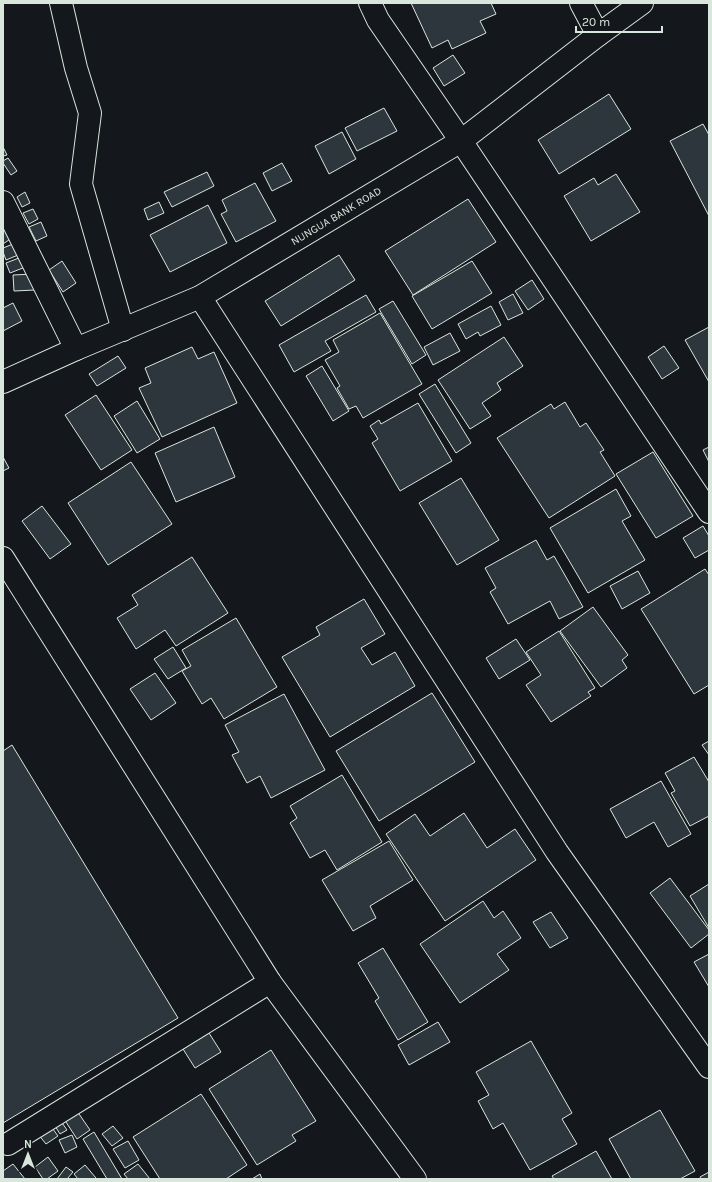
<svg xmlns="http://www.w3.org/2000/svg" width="712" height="1182" viewBox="0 0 712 1182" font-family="Karla,sans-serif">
	<rect width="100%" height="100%" fill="#14181c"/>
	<g fill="#2c363c" stroke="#d8e6dc">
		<path d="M 411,3 L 491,3 L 496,14 L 480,21 L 486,33 L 452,49 L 448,40 L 432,48 Z"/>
		<path d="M 453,55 L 465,73 L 444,86 L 433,68 Z"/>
		<path d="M 609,94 L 631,129 L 559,174 L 538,140 Z"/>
		<path d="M 384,108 L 397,131 L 357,151 L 345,128 Z"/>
		<path d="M 703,124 L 709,135 L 709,216 L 670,141 Z"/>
		<path d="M 342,132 L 356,159 L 329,174 L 315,146 Z"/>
		<path d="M 3,147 L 7,155 L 3,156 Z"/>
		<path d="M 8,158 L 17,171 L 11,175 L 3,163 L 3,161 Z"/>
		<path d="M 282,163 L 292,181 L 272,191 L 263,173 Z"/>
		<path d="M 207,172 L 214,186 L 172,207 L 164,192 Z"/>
		<path d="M 616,174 L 640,212 L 591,241 L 564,196 L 594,178 L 598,185 Z"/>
		<path d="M 255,183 L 276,221 L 236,242 L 221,214 L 227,211 L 222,200 Z"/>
		<path d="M 25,192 L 30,203 L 22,207 L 17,197 Z"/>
		<path d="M 468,199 L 496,242 L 413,295 L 385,251 Z"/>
		<path d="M 159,202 L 164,213 L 148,220 L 144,209 Z"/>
		<path d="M 208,205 L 227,243 L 170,272 L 150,235 Z"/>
		<path d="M 33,209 L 38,219 L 29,224 L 23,213 Z"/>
		<path d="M 41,222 L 47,236 L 36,241 L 29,227 Z"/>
		<path d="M 3,224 L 16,235 L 3,244 Z"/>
		<path d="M 18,242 L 23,253 L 6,260 L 3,252 L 3,248 Z"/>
		<path d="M 339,255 L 355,280 L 281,326 L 265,301 Z"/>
		<path d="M 24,256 L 28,266 L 10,273 L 6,263 Z"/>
		<path d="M 62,261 L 76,283 L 63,292 L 49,270 Z"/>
		<path d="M 472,261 L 492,293 L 432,329 L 412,296 Z"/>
		<path d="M 34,274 L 35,290 L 14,291 L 13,275 Z"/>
		<path d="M 532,280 L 544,299 L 528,310 L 515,291 Z"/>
		<path d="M 513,294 L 523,313 L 508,320 L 499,302 Z"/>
		<path d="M 366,295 L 376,312 L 325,341 L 331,351 L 294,372 L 279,345 Z"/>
		<path d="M 393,301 L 426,355 L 412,364 L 379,309 Z"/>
		<path d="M 13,303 L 22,321 L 3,331 L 3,308 Z"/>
		<path d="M 491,306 L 501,325 L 480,336 L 478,332 L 466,339 L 458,324 Z"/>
		<path d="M 380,313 L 422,384 L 363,418 L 356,406 L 349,409 L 337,388 L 340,386 L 325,360 L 339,352 L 333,340 Z"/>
		<path d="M 709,327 L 709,382 L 685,340 Z"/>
		<path d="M 450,333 L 460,351 L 433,365 L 424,347 Z"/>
		<path d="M 504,337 L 523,366 L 497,383 L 501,390 L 482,403 L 491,416 L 470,429 L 438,380 Z"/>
		<path d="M 664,346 L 679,368 L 662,379 L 648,357 Z"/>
		<path d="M 192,347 L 198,359 L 214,352 L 237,403 L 162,437 L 139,388 L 151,383 L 145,368 Z"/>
		<path d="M 118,356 L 126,368 L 97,386 L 89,374 Z"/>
		<path d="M 322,366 L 349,411 L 333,421 L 306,376 Z"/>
		<path d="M 435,384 L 471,443 L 456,453 L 419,394 Z"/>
		<path d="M 96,395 L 132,450 L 101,470 L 65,415 Z"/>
		<path d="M 137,401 L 160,439 L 137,453 L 114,416 Z"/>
		<path d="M 565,402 L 580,427 L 586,423 L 604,450 L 600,452 L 615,476 L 549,518 L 497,438 L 551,404 L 554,409 Z"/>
		<path d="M 418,403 L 452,461 L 400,491 L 372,443 L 378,439 L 370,426 L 379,420 L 381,424 Z"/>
		<path d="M 214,427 L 235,477 L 176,502 L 155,453 Z"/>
		<path d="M 709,447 L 709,462 L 703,450 Z"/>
		<path d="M 653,452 L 693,516 L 656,538 L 616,474 Z"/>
		<path d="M 3,457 L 9,468 L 3,471 Z"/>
		<path d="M 131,462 L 172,524 L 108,565 L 68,503 Z"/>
		<path d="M 461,478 L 499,540 L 457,565 L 419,503 Z"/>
		<path d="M 616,489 L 631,516 L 622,521 L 645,560 L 588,593 L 550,528 Z"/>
		<path d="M 42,506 L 71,544 L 50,559 L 22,521 Z"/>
		<path d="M 703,526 L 709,536 L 709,550 L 695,558 L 683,538 Z"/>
		<path d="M 536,540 L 547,560 L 554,556 L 583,607 L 559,619 L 550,601 L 508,624 L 490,592 L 496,588 L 485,568 Z"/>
		<path d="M 192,557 L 228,613 L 176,646 L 165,630 L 136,649 L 117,618 L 138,605 L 132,595 Z"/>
		<path d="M 705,569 L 709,575 L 709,685 L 694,694 L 641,609 Z"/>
		<path d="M 638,571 L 650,593 L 622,609 L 610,586 Z"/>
		<path d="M 364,599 L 385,634 L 361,648 L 372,665 L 395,652 L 415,686 L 330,737 L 282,657 L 320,635 L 316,627 Z"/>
		<path d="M 593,607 L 628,655 L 622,660 L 627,668 L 601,687 L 560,631 Z"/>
		<path d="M 236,618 L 277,687 L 224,719 L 211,698 L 202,704 L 182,671 L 191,666 L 182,650 Z"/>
		<path d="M 559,631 L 595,688 L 588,692 L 591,696 L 551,722 L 526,685 L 541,675 L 526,652 Z"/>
		<path d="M 516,639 L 530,660 L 499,679 L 486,658 Z"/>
		<path d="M 173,647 L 186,668 L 168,679 L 154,659 Z"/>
		<path d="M 155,673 L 176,703 L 151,720 L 130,689 Z"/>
		<path d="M 432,693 L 475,762 L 379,821 L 336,751 Z"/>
		<path d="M 284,694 L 325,770 L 271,798 L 260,776 L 247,783 L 232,755 L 239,752 L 225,725 Z"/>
		<path d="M 709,741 L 709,755 L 702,745 Z"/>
		<path d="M 12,745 L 178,1018 L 3,1123 L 3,751 Z"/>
		<path d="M 694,757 L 709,782 L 709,816 L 690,826 L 671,793 L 675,791 L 665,773 Z"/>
		<path d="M 342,775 L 382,842 L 337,870 L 325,850 L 310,858 L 290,823 L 297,818 L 290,806 Z"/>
		<path d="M 661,781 L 691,834 L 668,847 L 654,822 L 626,838 L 610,809 Z"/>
		<path d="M 464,813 L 487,848 L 515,829 L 536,860 L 445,921 L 386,834 L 415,814 L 430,836 Z"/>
		<path d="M 389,841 L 413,880 L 370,906 L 376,918 L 353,931 L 322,880 Z"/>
		<path d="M 670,878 L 709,930 L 709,934 L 691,948 L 650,893 Z"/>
		<path d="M 709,884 L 709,928 L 690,896 Z"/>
		<path d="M 483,901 L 494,918 L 503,911 L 521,938 L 497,954 L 509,970 L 460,1003 L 420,944 Z"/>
		<path d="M 551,912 L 568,938 L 550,948 L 533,922 Z"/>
		<path d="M 383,948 L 428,1022 L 398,1040 L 375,1001 L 379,998 L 358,963 Z"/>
		<path d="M 709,954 L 709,987 L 694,962 Z"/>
		<path d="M 438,1022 L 450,1042 L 409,1065 L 398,1045 Z"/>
		<path d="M 209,1033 L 221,1052 L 195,1068 L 183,1049 Z"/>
		<path d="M 531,1041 L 572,1113 L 562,1119 L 577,1144 L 530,1170 L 503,1123 L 493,1129 L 478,1101 L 489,1095 L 476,1072 Z"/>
		<path d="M 271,1050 L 316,1121 L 292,1135 L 296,1141 L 257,1165 L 209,1089 Z"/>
		<path d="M 201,1094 L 247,1165 L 226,1179 L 160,1179 L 133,1137 Z"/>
		<path d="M 660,1110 L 695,1171 L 680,1179 L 631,1179 L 609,1139 Z"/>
		<path d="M 77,1111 L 90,1130 L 77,1139 L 64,1119 Z"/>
		<path d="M 58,1117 L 67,1130 L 60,1134 L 52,1121 Z"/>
		<path d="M 50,1125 L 58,1136 L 46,1144 L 38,1134 Z"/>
		<path d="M 113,1126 L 123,1138 L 112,1146 L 102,1134 Z"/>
		<path d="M 94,1132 L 122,1179 L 107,1179 L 83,1139 Z"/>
		<path d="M 72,1135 L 77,1147 L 65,1153 L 59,1140 Z"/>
		<path d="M 128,1141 L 139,1160 L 125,1168 L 113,1149 Z"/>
		<path d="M 596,1151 L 612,1179 L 554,1179 L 552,1176 Z"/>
		<path d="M 48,1157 L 58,1171 L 47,1179 L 43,1179 L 35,1167 Z"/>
		<path d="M 13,1164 L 25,1179 L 4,1179 L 3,1178 L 3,1171 Z"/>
		<path d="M 138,1164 L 150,1179 L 128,1179 L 124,1174 Z"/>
		<path d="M 85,1165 L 96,1178 L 95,1179 L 78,1179 L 74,1174 Z"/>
		<path d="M 66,1167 L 73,1172 L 67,1179 L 57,1179 Z"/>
		<path d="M 709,1172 L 709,1179 L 701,1179 L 700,1177 Z"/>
		<path d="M 260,1174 L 262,1179 L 252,1179 Z"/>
	</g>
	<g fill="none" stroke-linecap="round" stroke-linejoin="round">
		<defs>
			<g id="minor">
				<path d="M 61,3 L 76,68 L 90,113 L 81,184 L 123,330"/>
				<path d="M 370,3 L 378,20 L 461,141 L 709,512"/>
				<path d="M 581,3 L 598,35"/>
				<path d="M 3,202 L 76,349"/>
				<path d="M 200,297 L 557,852 L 709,1067"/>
				<path id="s1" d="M 3,382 L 76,349 L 200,297 L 461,141 L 598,35 L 642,3"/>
				<path d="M 3,558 L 270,982 L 415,1179"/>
				<path d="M 8,1144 L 270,982"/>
			</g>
		</defs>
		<use href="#minor" stroke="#d8e6dc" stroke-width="24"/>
		<use href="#minor" stroke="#14181c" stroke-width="22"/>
	</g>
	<g text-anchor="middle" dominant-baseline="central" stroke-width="3" stroke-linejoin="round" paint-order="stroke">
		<g font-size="11" fill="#d8e6dc" stroke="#14181c">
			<text stroke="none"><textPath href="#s1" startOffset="373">NUNGUA BANK ROAD</textPath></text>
		</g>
	</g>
	<rect width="712" height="1182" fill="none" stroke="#d8e6dc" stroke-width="8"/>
	<g transform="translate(28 1154)" stroke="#14181c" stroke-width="3" paint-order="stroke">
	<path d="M0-3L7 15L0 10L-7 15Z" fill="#d8e6dc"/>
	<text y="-6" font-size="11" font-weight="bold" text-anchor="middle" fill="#d8e6dc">N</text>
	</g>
	<path d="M576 26v6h86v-6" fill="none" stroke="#d8e6dc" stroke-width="2"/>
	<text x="582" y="26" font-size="12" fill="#d8e6dc" stroke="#14181c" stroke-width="3" paint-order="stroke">20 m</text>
</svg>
